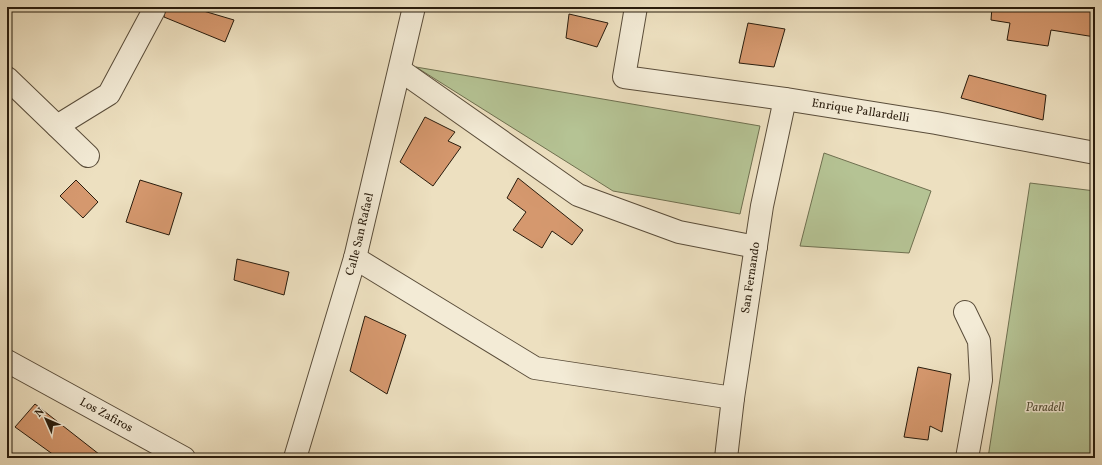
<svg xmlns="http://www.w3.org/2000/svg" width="1102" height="465" viewBox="0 0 1102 465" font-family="Vollkorn,serif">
	<rect width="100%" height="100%" fill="#ede0c0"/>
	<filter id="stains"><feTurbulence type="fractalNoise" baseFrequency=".005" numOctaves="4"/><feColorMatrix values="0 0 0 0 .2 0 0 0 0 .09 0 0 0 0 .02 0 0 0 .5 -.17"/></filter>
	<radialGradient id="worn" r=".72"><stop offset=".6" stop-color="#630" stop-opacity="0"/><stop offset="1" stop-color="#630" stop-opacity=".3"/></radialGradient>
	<g fill="#b5c394" stroke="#6f7050">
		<path d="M 416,67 L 760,126 L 740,214 L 613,191 Z"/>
		<path d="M 824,153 L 931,191 L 909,253 L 800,246 Z"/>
		<path d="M 1030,183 L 1095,191 L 1095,458 L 988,458 Z"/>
	</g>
	<g fill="#d5986e" stroke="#291c0d">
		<path d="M 166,7 L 190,7 L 234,20 L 225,42 L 164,17 Z"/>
		<path d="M 992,7 L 1095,7 L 1095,37 L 1051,30 L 1048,46 L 1007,40 L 1010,23 L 991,20 Z"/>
		<path d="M 569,14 L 608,23 L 597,47 L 566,38 Z"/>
		<path d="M 748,23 L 785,29 L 774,67 L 739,63 Z"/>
		<path d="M 969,75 L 1046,95 L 1043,120 L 961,98 Z"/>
		<path d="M 425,117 L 455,132 L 448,141 L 461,147 L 433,186 L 400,162 Z"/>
		<path d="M 518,178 L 583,230 L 572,245 L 552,231 L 542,248 L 513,230 L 526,212 L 507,198 Z"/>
		<path d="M 76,180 L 98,202 L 83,218 L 60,196 Z"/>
		<path d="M 140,180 L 182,193 L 169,235 L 126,222 Z"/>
		<path d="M 237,259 L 289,272 L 284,295 L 234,280 Z"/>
		<path d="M 365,316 L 406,335 L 387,394 L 350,371 Z"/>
		<path d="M 918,367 L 951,374 L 942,432 L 930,426 L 928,440 L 904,437 Z"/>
		<path d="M 35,404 L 104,458 L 58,458 L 15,427 Z"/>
	</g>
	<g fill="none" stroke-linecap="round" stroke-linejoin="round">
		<defs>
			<g id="street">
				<path id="s1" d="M 636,7 L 624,77 L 785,99 L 936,123 L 1095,153"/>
				<path d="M 400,70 L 578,195 L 679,232 L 756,247"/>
				<path d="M 7,78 L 88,156"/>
				<path d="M 57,126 L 109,94 L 154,10 L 154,7"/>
				<path d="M 355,258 L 535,368 L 733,398"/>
				<path d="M 965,312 L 979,341 L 981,380 L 967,458"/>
				<path id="s2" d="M 7,361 L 184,458"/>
				<path id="s3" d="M 295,458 L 355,258 L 414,7"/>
				<path id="s4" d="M 726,458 L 733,398 L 762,206 L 785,99"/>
			</g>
		</defs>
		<use href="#street" stroke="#5a4d3a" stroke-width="24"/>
		<use href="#street" stroke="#f3ebd6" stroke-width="22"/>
	</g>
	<g text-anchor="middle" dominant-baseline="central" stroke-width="3" stroke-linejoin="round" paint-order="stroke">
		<g font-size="12" fill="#291c0d" stroke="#f3ebd6">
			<text stroke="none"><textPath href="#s1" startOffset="310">Enrique Pallardelli</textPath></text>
			<text stroke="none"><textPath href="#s3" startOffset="233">Calle San Rafael</textPath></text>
			<text stroke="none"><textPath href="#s4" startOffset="182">San Fernando</textPath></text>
			<text stroke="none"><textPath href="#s2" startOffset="113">Los Zafiros</textPath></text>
		</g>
		<g font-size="12" font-style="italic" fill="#534e36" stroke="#f3ebd6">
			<text x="1045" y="408">Paradell</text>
		</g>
	</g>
	<rect width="1102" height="465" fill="none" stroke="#ede0c0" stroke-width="24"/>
	<rect x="8" y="8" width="1086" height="449" fill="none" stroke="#291c0d" stroke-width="2"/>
	<rect x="12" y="12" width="1078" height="441" fill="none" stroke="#291c0d"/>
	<g transform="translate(46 419) rotate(315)" stroke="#f3ebd6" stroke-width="3" paint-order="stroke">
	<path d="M0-3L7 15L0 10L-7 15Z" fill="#291c0d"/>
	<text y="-6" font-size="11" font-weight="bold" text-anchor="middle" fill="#291c0d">N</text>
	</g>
	<rect width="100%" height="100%" filter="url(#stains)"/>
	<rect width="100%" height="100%" fill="url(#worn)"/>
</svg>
